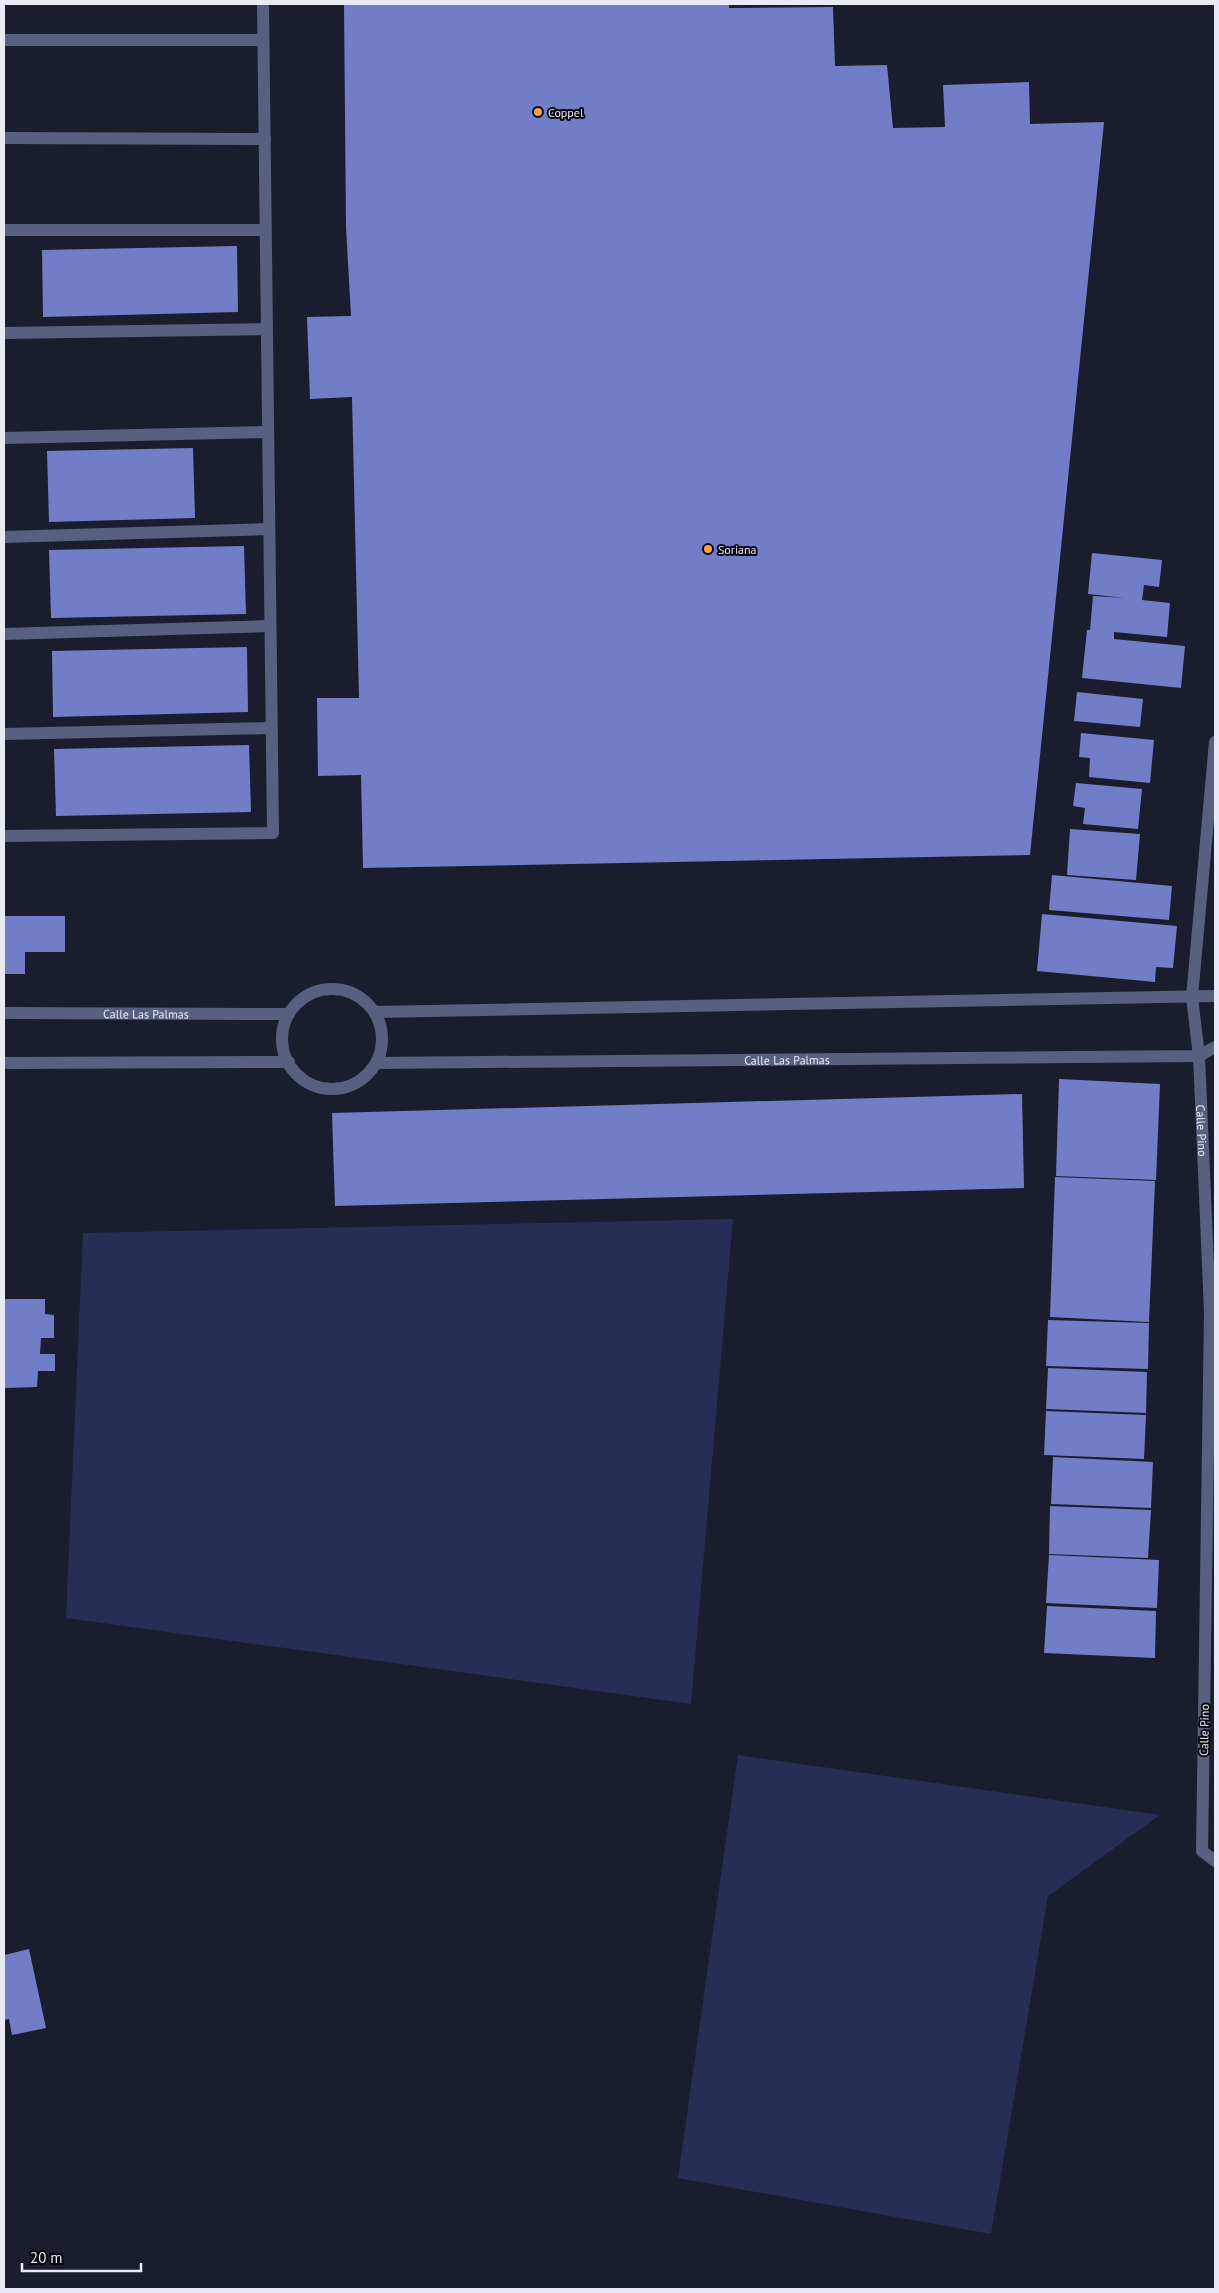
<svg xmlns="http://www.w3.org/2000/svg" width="1219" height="2293" viewBox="0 0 1219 2293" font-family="'PT Sans',sans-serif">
	<rect width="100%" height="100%" fill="#1a1d2d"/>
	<g fill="#282d56">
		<path d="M 733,1219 L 691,1704 L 66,1618 L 83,1233 Z"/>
		<path d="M 738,1755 L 1160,1815 L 1048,1896 L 991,2234 L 678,2178 Z"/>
	</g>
	<g fill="#727dc7">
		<path d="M 344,4 L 729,4 L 729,8 L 833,7 L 835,66 L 887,65 L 893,128 L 945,127 L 943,85 L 1029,82 L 1030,124 L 1104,122 L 1030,855 L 363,868 L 361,775 L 318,776 L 317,698 L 359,698 L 352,397 L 310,399 L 307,317 L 351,316 L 346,227 Z"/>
		<path d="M 237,246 L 238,312 L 43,317 L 42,250 Z"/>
		<path d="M 193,448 L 195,518 L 49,522 L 47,451 Z"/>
		<path d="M 244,546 L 246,614 L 51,618 L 49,550 Z"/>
		<path d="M 1092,553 L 1162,560 L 1159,587 L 1144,585 L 1142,600 L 1170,603 L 1167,637 L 1114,632 L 1114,639 L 1185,646 L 1181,688 L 1082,678 L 1087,630 L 1090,630 L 1093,596 L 1125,598 L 1088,594 Z"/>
		<path d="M 247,647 L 248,712 L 53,717 L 52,651 Z"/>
		<path d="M 1077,692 L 1143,699 L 1140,727 L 1074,721 Z"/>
		<path d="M 1081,733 L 1154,740 L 1150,783 L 1089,777 L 1090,758 L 1079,757 Z"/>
		<path d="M 249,745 L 251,812 L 56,816 L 54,749 Z"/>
		<path d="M 1076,783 L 1142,789 L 1138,829 L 1083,824 L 1085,808 L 1073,806 Z"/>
		<path d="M 1070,829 L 1140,834 L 1136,880 L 1067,875 Z"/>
		<path d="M 1052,875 L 1172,886 L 1169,920 L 1049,910 Z"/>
		<path d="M 1042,914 L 1177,926 L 1173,968 L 1156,967 L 1155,982 L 1037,971 Z"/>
		<path d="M 4,916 L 65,916 L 65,952 L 25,952 L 25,974 L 4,974 Z"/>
		<path d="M 1059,1079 L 1160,1084 L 1156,1180 L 1056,1176 Z"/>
		<path d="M 1022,1094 L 1024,1188 L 335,1206 L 332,1113 Z"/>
		<path d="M 1055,1177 L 1155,1181 L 1149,1322 L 1050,1317 Z"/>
		<path d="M 4,1299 L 45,1299 L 45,1314 L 54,1315 L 54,1338 L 41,1338 L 40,1354 L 55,1354 L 55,1371 L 38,1371 L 37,1387 L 4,1388 Z"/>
		<path d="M 1048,1320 L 1149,1323 L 1148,1369 L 1046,1366 Z"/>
		<path d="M 1048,1368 L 1147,1372 L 1146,1413 L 1046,1409 Z"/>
		<path d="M 1046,1411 L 1146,1415 L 1144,1459 L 1044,1455 Z"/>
		<path d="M 1053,1457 L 1153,1462 L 1151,1508 L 1051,1504 Z"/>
		<path d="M 1050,1506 L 1151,1510 L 1148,1558 L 1049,1554 Z"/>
		<path d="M 1049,1555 L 1159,1560 L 1157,1608 L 1046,1603 Z"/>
		<path d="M 1047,1606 L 1156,1611 L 1155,1658 L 1044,1653 Z"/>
		<path d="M 29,1949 L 46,2028 L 12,2035 L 9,2019 L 4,2020 L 4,1955 Z"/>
	</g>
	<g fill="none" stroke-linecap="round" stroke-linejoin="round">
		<g stroke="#595f7f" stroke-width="12">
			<path d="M 4,40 L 263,40"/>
			<path d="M 4,138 L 265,139"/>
			<path d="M 4,230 L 265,230"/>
			<path d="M 4,333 L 267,329"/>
			<path d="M 4,438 L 268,432"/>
			<path d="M 4,537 L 269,529"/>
			<path d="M 4,634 L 270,626"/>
			<path d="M 4,734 L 271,728"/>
			<path d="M 4,836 L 273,833 L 263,4"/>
		</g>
		<g stroke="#595f7f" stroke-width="12">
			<path id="s1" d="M 1215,742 L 1192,997 L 1199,1056 L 1210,1312 L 1202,1851 L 1215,1861"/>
			<circle cx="332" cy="1039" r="50"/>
			<path d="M 374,1012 L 1215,996"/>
			<path id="s2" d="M 4,1013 L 289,1014"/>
			<path d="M 4,1063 L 289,1062"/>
			<path id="s3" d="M 376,1063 L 1199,1056 L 1215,1047"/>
		</g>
	</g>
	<g fill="#f5a346" stroke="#07080f" stroke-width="2">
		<circle cx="538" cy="112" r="5"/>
		<circle cx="708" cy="549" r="5"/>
	</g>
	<g text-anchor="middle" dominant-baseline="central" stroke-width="4" stroke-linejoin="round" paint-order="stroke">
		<g font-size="12" fill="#e8ebf6" stroke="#07080f" text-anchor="start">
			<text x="548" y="112">Coppel</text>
			<text x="718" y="549">Soriana</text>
		</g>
		<g font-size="12" fill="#e8ebf6" stroke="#07080f">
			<text stroke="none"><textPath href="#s2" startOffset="142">Calle Las Palmas</textPath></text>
			<text stroke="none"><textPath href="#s3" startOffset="411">Calle Las Palmas</textPath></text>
			<text stroke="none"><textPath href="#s1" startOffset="390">Calle Pino</textPath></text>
			<text transform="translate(1204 1730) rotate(-89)">Calle Pino</text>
		</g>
	</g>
	<rect width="1219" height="2293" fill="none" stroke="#e8ebf6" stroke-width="10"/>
	<path d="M22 2263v8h119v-8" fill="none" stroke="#e8ebf6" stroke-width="2.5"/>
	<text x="30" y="2263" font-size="15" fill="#e8ebf6" stroke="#07080f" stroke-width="4" paint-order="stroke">20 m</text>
</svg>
